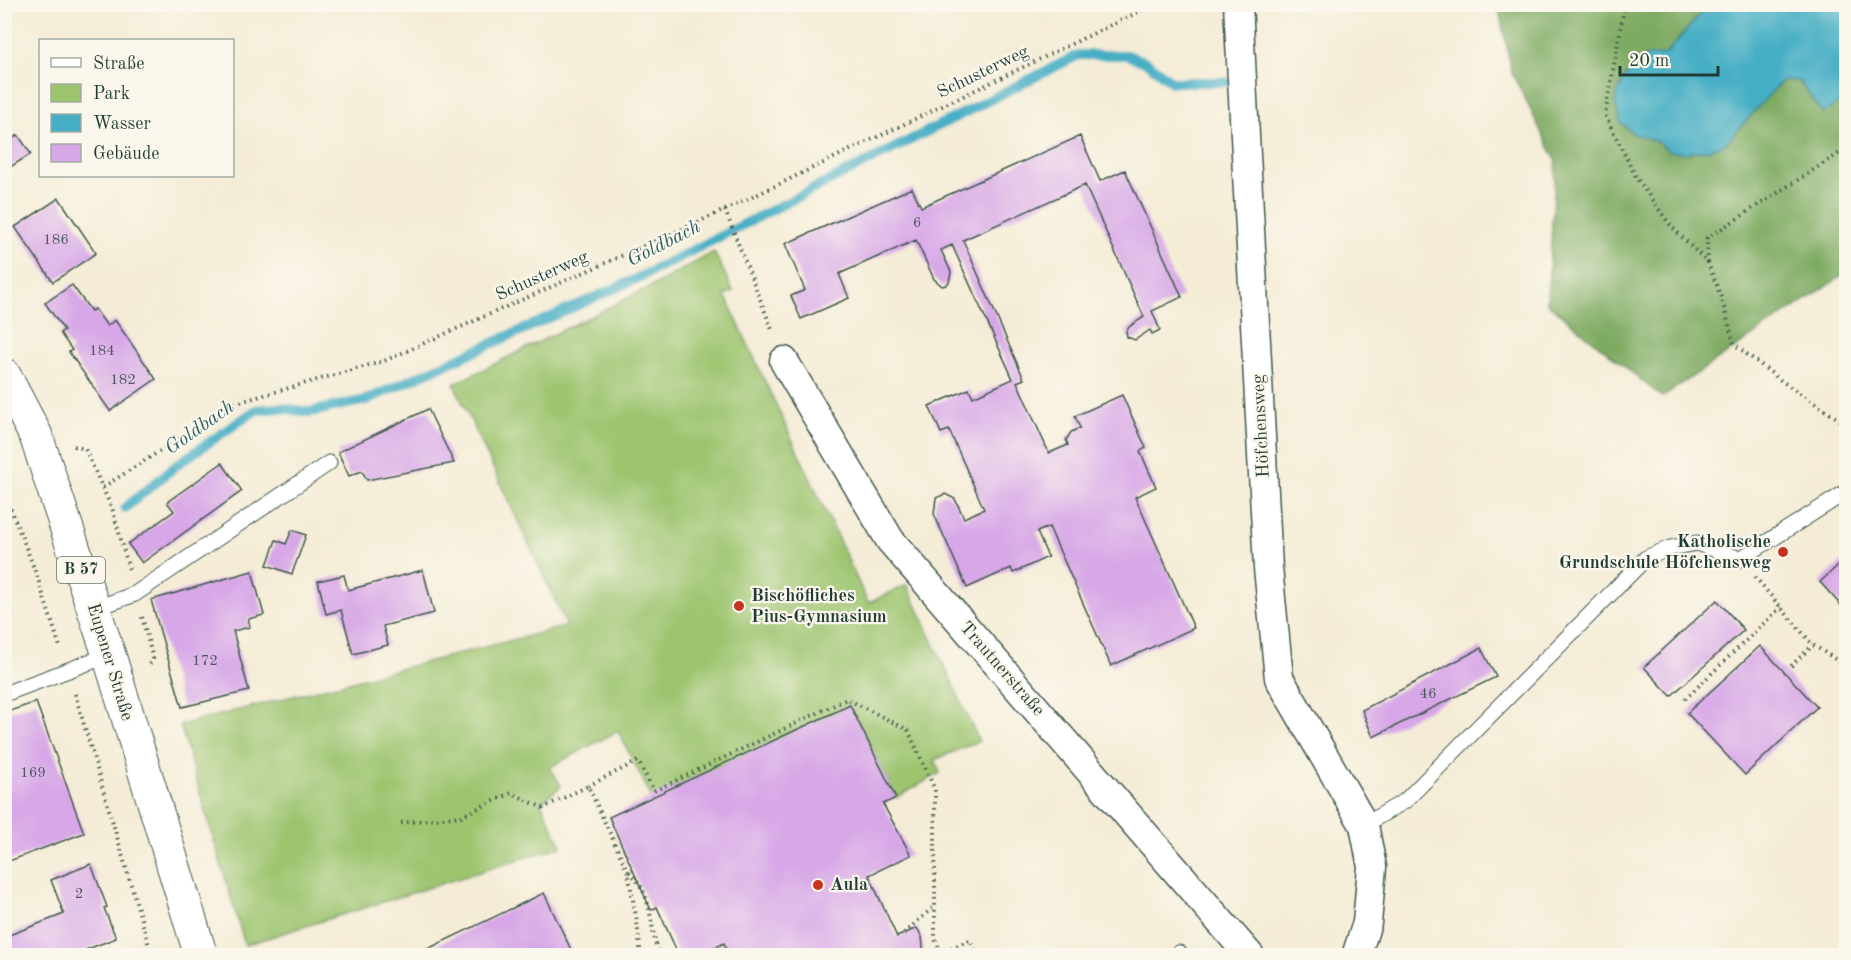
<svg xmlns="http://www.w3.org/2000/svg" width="1851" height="960" viewBox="0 0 1851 960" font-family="'Old Standard TT',serif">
	<rect width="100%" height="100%" fill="#fbf7ec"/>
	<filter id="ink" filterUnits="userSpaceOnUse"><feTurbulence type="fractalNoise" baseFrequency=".0167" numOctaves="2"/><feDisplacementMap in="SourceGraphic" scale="12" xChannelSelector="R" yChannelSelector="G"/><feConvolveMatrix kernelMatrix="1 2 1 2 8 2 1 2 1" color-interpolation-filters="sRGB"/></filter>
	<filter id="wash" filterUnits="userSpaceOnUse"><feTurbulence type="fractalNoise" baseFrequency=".008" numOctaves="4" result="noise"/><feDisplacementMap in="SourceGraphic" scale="24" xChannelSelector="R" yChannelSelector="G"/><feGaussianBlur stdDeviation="1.35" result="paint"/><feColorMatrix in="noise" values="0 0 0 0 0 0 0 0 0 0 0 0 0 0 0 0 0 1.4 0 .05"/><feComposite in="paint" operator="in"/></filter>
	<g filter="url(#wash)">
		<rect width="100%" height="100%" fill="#f4ecd6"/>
		<path fill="#9dc570" stroke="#5e8152" stroke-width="1.5" d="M 714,252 L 733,291 L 725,295 L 868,603 L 907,585 L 979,741 L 934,760 L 940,773 L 896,798 L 850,706 L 652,798 L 618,731 L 550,767 L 561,786 L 541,803 L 562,846 L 245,945 L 180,725 L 567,626 L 454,384 L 656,284 Z"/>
		<path fill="#7eaa62" stroke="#4e744b" stroke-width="1.5" d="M 1498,5 L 1846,5 L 1846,273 L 1662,397 L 1547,303 L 1556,161 L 1512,73 Z"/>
		<path fill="#46afc5" stroke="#32767c" stroke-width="1.5" d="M 1713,4 L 1846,5 L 1846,86 L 1843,100 L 1823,114 L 1799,81 L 1785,80 L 1779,84 L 1725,144 L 1707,150 L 1687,153 L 1669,151 L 1658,142 L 1634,134 L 1621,123 L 1616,107 L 1615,99 L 1625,76 L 1644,57 L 1666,54 L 1707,6 Z"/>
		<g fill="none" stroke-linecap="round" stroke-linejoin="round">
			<path stroke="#46afc5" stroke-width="10" d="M 125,508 L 179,463 L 256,410 L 280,408 L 310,412 L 366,400 L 636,279 L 1078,55 L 1127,55 L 1148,63 L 1172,82 L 1226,82"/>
		</g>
		<g id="blocks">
			<g fill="#d7a7e7">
				<path d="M 18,135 L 31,154 L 4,171 L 4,144 Z"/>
				<path d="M 1080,136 L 1100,181 L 1125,170 L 1182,297 L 1152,311 L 1160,330 L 1152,334 L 1150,330 L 1135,340 L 1127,337 L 1126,331 L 1130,326 L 1144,317 L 1085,185 L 963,240 L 1024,379 L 1017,382 L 1049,453 L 1068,445 L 1066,440 L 1071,432 L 1080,428 L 1075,416 L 1122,395 L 1146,448 L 1140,451 L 1156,487 L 1135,497 L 1194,628 L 1111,666 L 1049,527 L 1037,532 L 1048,557 L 1013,573 L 1011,568 L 967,588 L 934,514 L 936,498 L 945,494 L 955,499 L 964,518 L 984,509 L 949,430 L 941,433 L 929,406 L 969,389 L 973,397 L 1013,379 L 952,245 L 941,250 L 951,272 L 949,282 L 946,285 L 942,286 L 934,279 L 916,240 L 839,274 L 849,298 L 801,319 L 791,296 L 805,290 L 785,244 L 912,188 L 921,207 Z"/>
				<path d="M 59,198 L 96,253 L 53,282 L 15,227 Z"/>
				<path d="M 72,285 L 91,311 L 95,309 L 107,326 L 115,320 L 156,379 L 110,411 L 69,352 L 72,350 L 60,333 L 64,330 L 45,303 Z"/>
				<path d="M 428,409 L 454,463 L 367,480 L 362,471 L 349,476 L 338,452 Z"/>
				<path d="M 222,463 L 242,491 L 142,563 L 128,544 L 174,511 L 167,502 Z"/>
				<path d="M 292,530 L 306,535 L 292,574 L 267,565 L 276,540 L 286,544 Z"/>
				<path d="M 1846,558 L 1846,611 L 1820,582 Z"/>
				<path d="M 423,570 L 434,613 L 383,626 L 388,645 L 353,654 L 341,610 L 326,614 L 318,581 L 344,575 L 348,590 Z"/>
				<path d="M 252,571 L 264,615 L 248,619 L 250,627 L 233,631 L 249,691 L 182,707 L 151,600 Z"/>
				<path d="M 4,596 L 12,617 L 4,620 Z"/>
				<path d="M 1717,600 L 1744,630 L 1671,696 L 1644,667 Z"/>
				<path d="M 1760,646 L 1817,707 L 1745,775 L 1687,713 Z"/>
				<path d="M 1481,648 L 1496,677 L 1373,737 L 1362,710 Z"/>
				<path d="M 36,702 L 84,833 L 4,863 L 4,713 Z"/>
				<path d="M 850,705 L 896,798 L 883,804 L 911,855 L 869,875 L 897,937 L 917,928 L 922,937 L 924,956 L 729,956 L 724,943 L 697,956 L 679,956 L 657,907 L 651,910 L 609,817 Z"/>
				<path d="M 91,864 L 107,907 L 104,908 L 116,938 L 70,956 L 4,956 L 4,937 L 64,914 L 51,880 Z"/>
				<path d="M 544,893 L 574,956 L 413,956 Z"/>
			</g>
		</g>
	</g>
	<g filter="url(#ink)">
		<use href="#blocks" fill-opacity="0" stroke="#3f574c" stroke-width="1.5"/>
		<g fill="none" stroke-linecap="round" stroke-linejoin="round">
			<defs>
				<g id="service">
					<path d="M 94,609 L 135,594 L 329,463"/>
					<path d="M 4,694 L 109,655"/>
					<path d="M 1364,825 L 1405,801 L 1646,558 L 1670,548 L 1697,543 L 1740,559 L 1846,492"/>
					<path d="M 1179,953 L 1182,956"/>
				</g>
				<g id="minor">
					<path d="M 1238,4 L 1268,568 L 1279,678 L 1364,825 L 1372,867 L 1367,923 L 1356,956"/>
					<path d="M 784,361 L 890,540 L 1250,956"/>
				</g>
				<path id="primary" d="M 4,375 L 36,436 L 109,655 L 201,956"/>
			</defs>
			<use href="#service" stroke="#3f574c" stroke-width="17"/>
			<use href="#minor" stroke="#3f574c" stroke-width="31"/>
			<use href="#primary" stroke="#3f574c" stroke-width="35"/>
			<g stroke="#3f574c" stroke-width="4" stroke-dasharray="1.5 4.5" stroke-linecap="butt">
				<path d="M 1622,4 L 1624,9 L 1605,115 L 1637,179 L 1671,226 L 1708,263 L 1722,300 L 1734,344 L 1783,382 L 1840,420 L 1846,428"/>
				<path d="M 725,210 L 773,332"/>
				<path d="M 1708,263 L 1707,238 L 1846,149"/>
				<path d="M 74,446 L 85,449 L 113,511 L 129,569"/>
				<path d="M 103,487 L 236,403 L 384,361 L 725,210 L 1155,4"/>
				<path d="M 4,492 L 36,573 L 60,647"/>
				<path d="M 1755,577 L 1813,645 L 1846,666"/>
				<path d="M 142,617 L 153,659 L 148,666"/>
				<path d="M 1791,666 L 1813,645"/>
				<path d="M 75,694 L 152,956"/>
				<path d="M 1685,699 L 1781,607"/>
				<path d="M 588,786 L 638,761 L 654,791 L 847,699 L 908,730 L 935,790 L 935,939 L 941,952 L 970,940 L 977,956"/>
				<path d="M 401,823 L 461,816 L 512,793 L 543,808 L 588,786 L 628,872 L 637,922 L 641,956"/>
				<path d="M 629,872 C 655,895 648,928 660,956"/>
				<path d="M 904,933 L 935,906"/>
			</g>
			<use href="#service" stroke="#fff" stroke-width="15"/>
			<use href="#minor" stroke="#fff" stroke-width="28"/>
			<use href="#primary" stroke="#fff" stroke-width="33"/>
		</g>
	</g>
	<g fill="#c8321e" stroke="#fbf7ec" stroke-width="2">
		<circle cx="1783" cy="552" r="6"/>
		<circle cx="739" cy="606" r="6"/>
		<circle cx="818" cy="885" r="6"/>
	</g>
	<g text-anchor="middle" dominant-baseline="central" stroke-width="4.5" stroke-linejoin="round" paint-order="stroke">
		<g font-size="15" fill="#4d5861">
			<text x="917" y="223">6</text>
			<text x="56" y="240">186</text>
			<text x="102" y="351">184</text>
			<text x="123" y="380">182</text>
			<text x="205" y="661">172</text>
			<text x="1428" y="694">46</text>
			<text x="33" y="773">169</text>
			<text x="79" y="894">2</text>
		</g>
		<rect fill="#fbf7ec" stroke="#61756b" stroke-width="1.5" x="57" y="557" width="48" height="26" rx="4.5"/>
		<g font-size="16" font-weight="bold" fill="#1f3d34">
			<text x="81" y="570">B 57</text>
		</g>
		<g font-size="18" fill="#1f3d34" stroke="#fbf7ec">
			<text transform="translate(983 72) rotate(-26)">Schusterweg</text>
			<text transform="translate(542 276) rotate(-24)">Schusterweg</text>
			<text transform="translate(1261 426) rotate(-93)">Höfchensweg</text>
			<text transform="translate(110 662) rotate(73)">Eupener Straße</text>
			<text transform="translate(1002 669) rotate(49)">Trautnerstraße</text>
		</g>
		<g font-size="18" font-weight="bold" fill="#1f3d34" stroke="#fbf7ec" text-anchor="start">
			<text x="1771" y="542" text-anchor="end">Katholische<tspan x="1771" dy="21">Grundschule Höfchensweg</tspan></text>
			<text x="751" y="596">Bischöfliches<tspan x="751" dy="21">Pius-Gymnasium</tspan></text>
			<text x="830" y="885">Aula</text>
		</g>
		<g font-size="20" font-style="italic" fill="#2b5f60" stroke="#fbf7ec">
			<text transform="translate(664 244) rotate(-27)">Goldbach</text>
			<text transform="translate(200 428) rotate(-35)">Goldbach</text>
		</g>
	</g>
	<rect width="1851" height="960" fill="none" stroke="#fbf7ec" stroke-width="24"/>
	<rect x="39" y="39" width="195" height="138" fill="#fbf7ec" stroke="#a3ada2" stroke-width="1.5"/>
	<rect x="51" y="58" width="30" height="9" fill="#ffffff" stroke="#a3ada2" stroke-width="1.5"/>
	<text x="93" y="69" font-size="18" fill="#1f3d34">Straße</text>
	<rect x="51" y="84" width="30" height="18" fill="#9dc570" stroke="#a3ada2" stroke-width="1.5"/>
	<text x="93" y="99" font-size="18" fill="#1f3d34">Park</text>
	<rect x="51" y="114" width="30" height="18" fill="#46afc5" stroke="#a3ada2" stroke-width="1.5"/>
	<text x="93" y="129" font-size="18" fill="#1f3d34">Wasser</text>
	<rect x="51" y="144" width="30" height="18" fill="#d7a7e7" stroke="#a3ada2" stroke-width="1.5"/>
	<text x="93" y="159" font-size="18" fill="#1f3d34">Gebäude</text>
	<path d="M1620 66v9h98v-9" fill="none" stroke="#1f3d34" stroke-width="3"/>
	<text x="1629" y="66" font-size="18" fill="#1f3d34" stroke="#fbf7ec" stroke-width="4.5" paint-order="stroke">20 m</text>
</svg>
